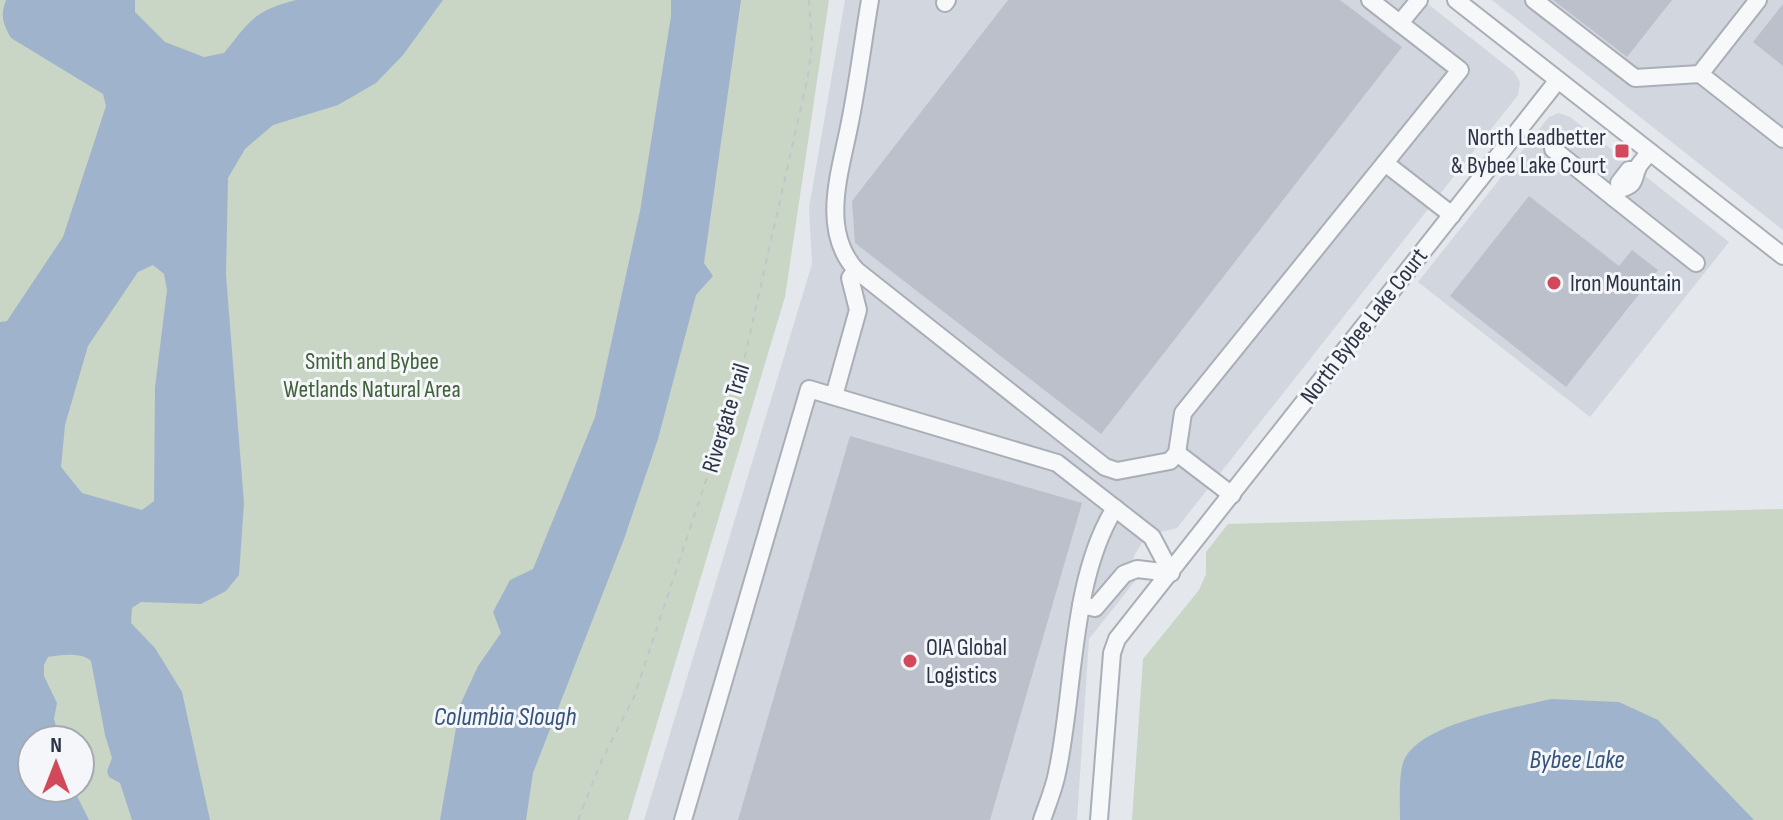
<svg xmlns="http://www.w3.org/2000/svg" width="1783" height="820" viewBox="0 0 1783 820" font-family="'Sofia Sans Condensed',sans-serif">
	<rect width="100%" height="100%" fill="#e4e7ec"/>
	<g fill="#d2d6de">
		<path d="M 845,0 L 1423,0 L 1514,72 L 1520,82 L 1518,95 L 1177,528 L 1156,533 L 1143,541 L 1135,554 L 1132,564 L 1135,581 L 1089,639 L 1077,820 L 644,820 L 812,264 L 809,208 Z"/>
		<path d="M 1492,0 L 1783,0 L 1783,230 Z"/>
		<path d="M 1558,113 L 1570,117 L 1729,242 L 1590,417 L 1418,282 L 1549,117 Z"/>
	</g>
	<g fill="#c9d6c5" fill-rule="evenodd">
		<path d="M 0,0 L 829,0 L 785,297 L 628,820 L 0,820 ZM 32,740 L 80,740 L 80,788 L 32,788 Z"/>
		<path d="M 1783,509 L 1783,820 L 1132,820 L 1143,659 L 1199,590 L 1206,574 L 1206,552 L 1228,524 Z"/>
	</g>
	<g fill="#9fb4cc" fill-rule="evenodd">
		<path d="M 6,0 L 135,0 L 135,12 L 165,42 L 204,57 L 224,53 C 250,21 253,11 296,0 L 443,0 L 403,55 L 376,83 L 338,105 L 273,125 L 245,149 L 228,178 L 226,275 L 244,503 L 239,575 L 226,591 L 201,604 L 141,602 L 132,608 L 131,623 L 155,648 L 182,692 L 210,820 L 132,820 L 120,783 L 109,777 L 107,771 L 112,758 L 105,735 L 91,661 C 81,652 61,655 48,657 L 44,665 L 44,676 L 57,703 L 54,719 L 60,740 L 32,740 L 32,788 L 73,788 L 89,820 L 0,820 L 0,322 L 7,321 L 63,237 L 106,106 L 103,94 L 11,38 C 3,24 0,15 6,0 ZM 153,265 L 164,274 L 167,290 L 155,387 L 154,501 L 142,510 L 82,493 L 61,467 L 65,425 L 88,346 L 138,272 Z"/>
		<path d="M 671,0 L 741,0 L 704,263 L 713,276 L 696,295 L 658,439 L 624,539 L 533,773 L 526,820 L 440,820 L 460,705 L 478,666 L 501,633 L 493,612 L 510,580 L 533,569 L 595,417 L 640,211 L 671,16 Z"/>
		<path d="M 1551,699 L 1619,702 L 1658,720 L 1754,820 L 1400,820 C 1400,805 1398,771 1405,758 C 1423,723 1514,708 1551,699 Z"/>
	</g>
	<g fill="#bbc0ca">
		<path d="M 1008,0 L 1340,0 L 1402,47 L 1101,434 L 855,243 L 852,201 Z"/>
		<path d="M 1553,0 L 1672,0 L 1627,57 Z"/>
		<path d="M 1783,4 L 1783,66 L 1753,42 Z"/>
		<path d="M 1529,196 L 1619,266 L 1632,250 L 1658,270 L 1566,387 L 1450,296 Z"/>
		<path d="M 850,436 L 1082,503 L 990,820 L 738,820 Z"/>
	</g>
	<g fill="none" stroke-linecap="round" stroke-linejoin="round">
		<defs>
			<g id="minor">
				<path d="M 870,0 C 863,41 858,82 850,122 C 841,170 819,229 856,270 L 1105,467 L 1117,471 L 1170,461 L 1177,453 L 1183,413 L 1460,70 L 1370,0"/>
				<path d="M 1456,0 L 1783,256"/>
				<path d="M 1534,0 L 1635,78 L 1700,74"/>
				<path d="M 1758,0 L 1700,74 L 1783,139"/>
				<path d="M 945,3 L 947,0"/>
				<path d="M 1400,23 L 1419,0"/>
				<path d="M 1553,149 L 1614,198"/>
				<path d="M 1385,163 L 1452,215"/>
				<path d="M 1637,170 L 1629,170 L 1619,183 L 1620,189 C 1635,185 1633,181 1637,169 C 1639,164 1646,157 1650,152"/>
				<path d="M 1620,189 L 1614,198 L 1696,263"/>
				<path d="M 834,396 L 858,310 L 850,278 L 856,270"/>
				<path d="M 1177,453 L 1232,495"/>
				<path d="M 1081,605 L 1095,608 L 1124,574 L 1137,569 L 1171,573"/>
				<path d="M 683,820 L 809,389 L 1057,463 L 1152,537 L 1171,573"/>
				<path d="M 1042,820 C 1047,805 1054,789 1057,773 C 1075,691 1070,580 1115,508"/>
				<path d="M 1099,820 L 1112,653 L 1117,639 L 1558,80"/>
			</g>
		</defs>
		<use href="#minor" stroke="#a9aeb7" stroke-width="20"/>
		<path stroke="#c2c5cb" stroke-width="2" stroke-dasharray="6 6" stroke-linecap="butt" d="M 578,820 L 600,764 L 634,697 L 740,378 L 808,76 L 812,45 L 809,0"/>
		<use href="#minor" stroke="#f7f8fa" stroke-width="16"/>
	</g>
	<g fill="#d1495b" stroke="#f4f6f9" stroke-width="3">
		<rect x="1614" y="143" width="16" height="16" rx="4"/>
		<circle cx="1554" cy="283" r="8"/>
		<circle cx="910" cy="661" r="8"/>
	</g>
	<g text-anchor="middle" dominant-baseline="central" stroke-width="6" stroke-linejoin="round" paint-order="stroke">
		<g font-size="24" fill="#2b3445" stroke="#f4f6f9" text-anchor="start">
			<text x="1606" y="137" text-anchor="end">North Leadbetter<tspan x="1606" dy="28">&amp; Bybee Lake Court</tspan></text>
			<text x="1570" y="283">Iron Mountain</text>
			<text x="926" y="647">OIA Global<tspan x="926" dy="28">Logistics</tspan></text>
		</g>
		<g font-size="24" fill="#2b3445" stroke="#f4f6f9">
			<text transform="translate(1364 326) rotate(-52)">North Bybee Lake Court</text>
			<text transform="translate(726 418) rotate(-73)">Rivergate Trail</text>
		</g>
		<g font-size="24" fill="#3f6138" stroke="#f4f6f9">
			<text x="372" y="361">Smith and Bybee<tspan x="372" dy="28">Wetlands Natural Area</tspan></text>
		</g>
		<g font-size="26" font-style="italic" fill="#34527a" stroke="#f4f6f9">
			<text x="505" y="717">Columbia Slough</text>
			<text x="1577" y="760">Bybee Lake</text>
		</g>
	</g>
	<g transform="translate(56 764)"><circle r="38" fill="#f4f6f9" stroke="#a4a8b1" stroke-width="2"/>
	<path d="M0-6L14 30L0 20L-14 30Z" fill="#d1495b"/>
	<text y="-12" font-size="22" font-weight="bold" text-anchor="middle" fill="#2b3445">N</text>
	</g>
</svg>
